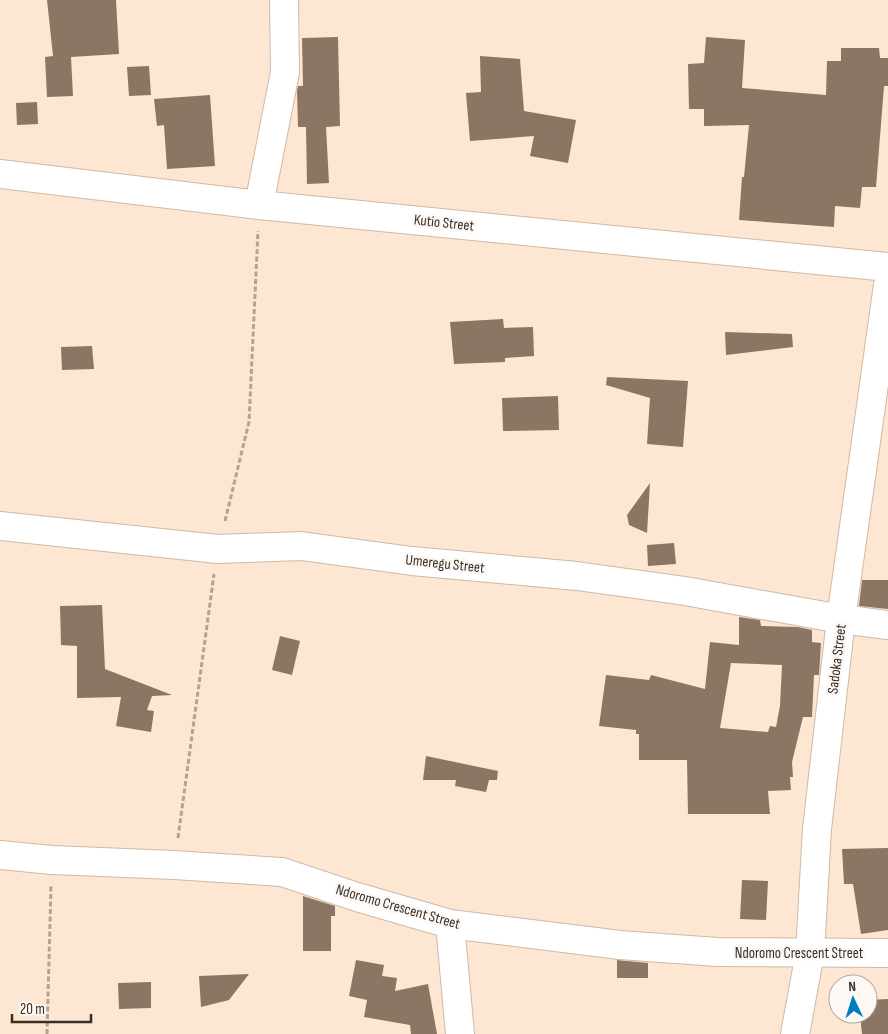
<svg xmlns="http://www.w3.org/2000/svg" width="888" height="1034" viewBox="0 0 888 1034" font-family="'Sofia Sans Condensed',sans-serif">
	<rect width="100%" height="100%" fill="#fee7d2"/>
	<g fill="#8a7663" fill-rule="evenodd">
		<path d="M 47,0 L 116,0 L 119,54 L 71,57 L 73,96 L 47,97 L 45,57 L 53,56 Z"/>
		<path d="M 338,37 L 340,126 L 326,127 L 329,183 L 307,184 L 306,127 L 298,127 L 297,91 L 298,86 L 303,86 L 302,38 Z"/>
		<path d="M 706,37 L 745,40 L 742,88 L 826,95 L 827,61 L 841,61 L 841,48 L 879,48 L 880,58 L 888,58 L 888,86 L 884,86 L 876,187 L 862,187 L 860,208 L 835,206 L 834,227 L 739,220 L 742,177 L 744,177 L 749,125 L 704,126 L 704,109 L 689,109 L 688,64 L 704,63 Z"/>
		<path d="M 480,56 L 520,59 L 524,111 L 576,120 L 568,163 L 530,156 L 534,136 L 470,141 L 466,93 L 481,92 Z"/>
		<path d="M 149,66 L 151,95 L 129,96 L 127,67 Z"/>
		<path d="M 210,95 L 215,166 L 167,169 L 164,125 L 157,126 L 154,99 Z"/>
		<path d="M 37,102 L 38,124 L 17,125 L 16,103 Z"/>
		<path d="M 503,319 L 504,328 L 533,327 L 534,356 L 505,358 L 505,362 L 454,364 L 450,322 Z"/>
		<path d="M 725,332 L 792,334 L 793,347 L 726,355 Z"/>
		<path d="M 92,346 L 94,369 L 62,370 L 61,347 Z"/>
		<path d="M 607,377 L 688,381 L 683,447 L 647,444 L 650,398 L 606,385 Z"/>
		<path d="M 558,396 L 559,430 L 503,431 L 502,398 Z"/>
		<path d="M 650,483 L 647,533 L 629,525 L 627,515 Z"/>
		<path d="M 674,543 L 676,564 L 648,566 L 647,545 Z"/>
		<path d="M 862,580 L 888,580 L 888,609 L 859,606 Z"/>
		<path d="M 102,605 L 105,669 L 172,695 L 152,696 L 147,710 L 154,711 L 151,732 L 116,726 L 121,697 L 77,698 L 77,646 L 61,645 L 60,606 Z"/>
		<path d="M 739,617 L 760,620 L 761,626 L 798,627 L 812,630 L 812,642 L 821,643 L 819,675 L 814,675 L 812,717 L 803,717 L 792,762 L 793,777 L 790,777 L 791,790 L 768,791 L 770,814 L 688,814 L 687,760 L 639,760 L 639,734 L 636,734 L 636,730 L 599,726 L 606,675 L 649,680 L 651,675 L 705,689 L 710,642 L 739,645 ZM 731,663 L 782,665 L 780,706 L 776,727 L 770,726 L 768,732 L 720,728 Z"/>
		<path d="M 280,636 L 300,641 L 292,675 L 272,670 Z"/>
		<path d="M 426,756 L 498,771 L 497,780 L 489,780 L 486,792 L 455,786 L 456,780 L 423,780 Z"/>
		<path d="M 888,848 L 888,930 L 861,934 L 853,884 L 844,884 L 842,849 Z"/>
		<path d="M 742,880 L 768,881 L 766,920 L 740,919 Z"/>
		<path d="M 303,896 L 335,906 L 335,916 L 331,916 L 331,951 L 303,951 Z"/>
		<path d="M 356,960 L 384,965 L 382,976 L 397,978 L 395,991 L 428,984 L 437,1034 L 411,1034 L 410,1025 L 364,1017 L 367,1000 L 349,996 Z"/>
		<path d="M 617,960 L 648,963 L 648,978 L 617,978 Z"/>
		<path d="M 249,974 L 229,1000 L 201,1007 L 199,976 Z"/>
		<path d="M 151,982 L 151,1008 L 119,1009 L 118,983 Z"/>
		<path d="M 888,999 L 888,1034 L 862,1034 L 860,1014 L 868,1014 L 868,1000 Z"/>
	</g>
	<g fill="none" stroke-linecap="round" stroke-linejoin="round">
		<defs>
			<g id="minor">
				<path d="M 0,174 L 259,205 L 888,267"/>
				<path d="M 259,205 L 285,72 L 284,0"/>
				<path d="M 0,526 L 218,549 L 301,546 L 412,561 L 577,576 L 685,591 L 841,619 L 888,625"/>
				<path d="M 0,855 L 52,860 L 174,865 L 282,872 L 357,897 L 450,924 L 620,945 L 717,952 L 888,953"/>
				<path d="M 450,924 L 460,1034"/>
				<path d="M 795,1034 L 810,953 L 817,829 L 841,619 L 888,285"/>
			</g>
		</defs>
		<use href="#minor" stroke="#cfb9a5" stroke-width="30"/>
		<g stroke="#b4a292" stroke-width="3" stroke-dasharray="5 2.5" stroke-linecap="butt">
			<path d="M 225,521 L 249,422 L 258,231"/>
			<path d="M 178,838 L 214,574"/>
			<path d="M 47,1034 L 51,886"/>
		</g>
		<use href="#minor" stroke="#fff" stroke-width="28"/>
	</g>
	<g text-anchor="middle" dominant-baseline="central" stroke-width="5" stroke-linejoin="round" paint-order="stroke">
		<g font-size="15" fill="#382f27" stroke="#fdf8f4">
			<text transform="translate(444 223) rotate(6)">Kutio Street</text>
			<text transform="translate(445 564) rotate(6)">Umeregu Street</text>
			<text transform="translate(837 659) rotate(-83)">Sadoka Street</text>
			<text transform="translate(398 907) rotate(16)">Ndoromo Crescent Street</text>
			<text x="799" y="953">Ndoromo Crescent Street</text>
		</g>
	</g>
	<g transform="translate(853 999) rotate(356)"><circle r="24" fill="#fdf8f4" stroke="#aea8a2"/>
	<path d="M0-4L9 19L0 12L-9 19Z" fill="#007cc4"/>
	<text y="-8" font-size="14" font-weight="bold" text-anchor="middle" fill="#382f27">N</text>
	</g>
	<path d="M12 1014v8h79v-8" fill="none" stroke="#382f27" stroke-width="2.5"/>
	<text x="20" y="1014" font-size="15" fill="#382f27" stroke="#fdf8f4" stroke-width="4" paint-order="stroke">20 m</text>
</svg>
